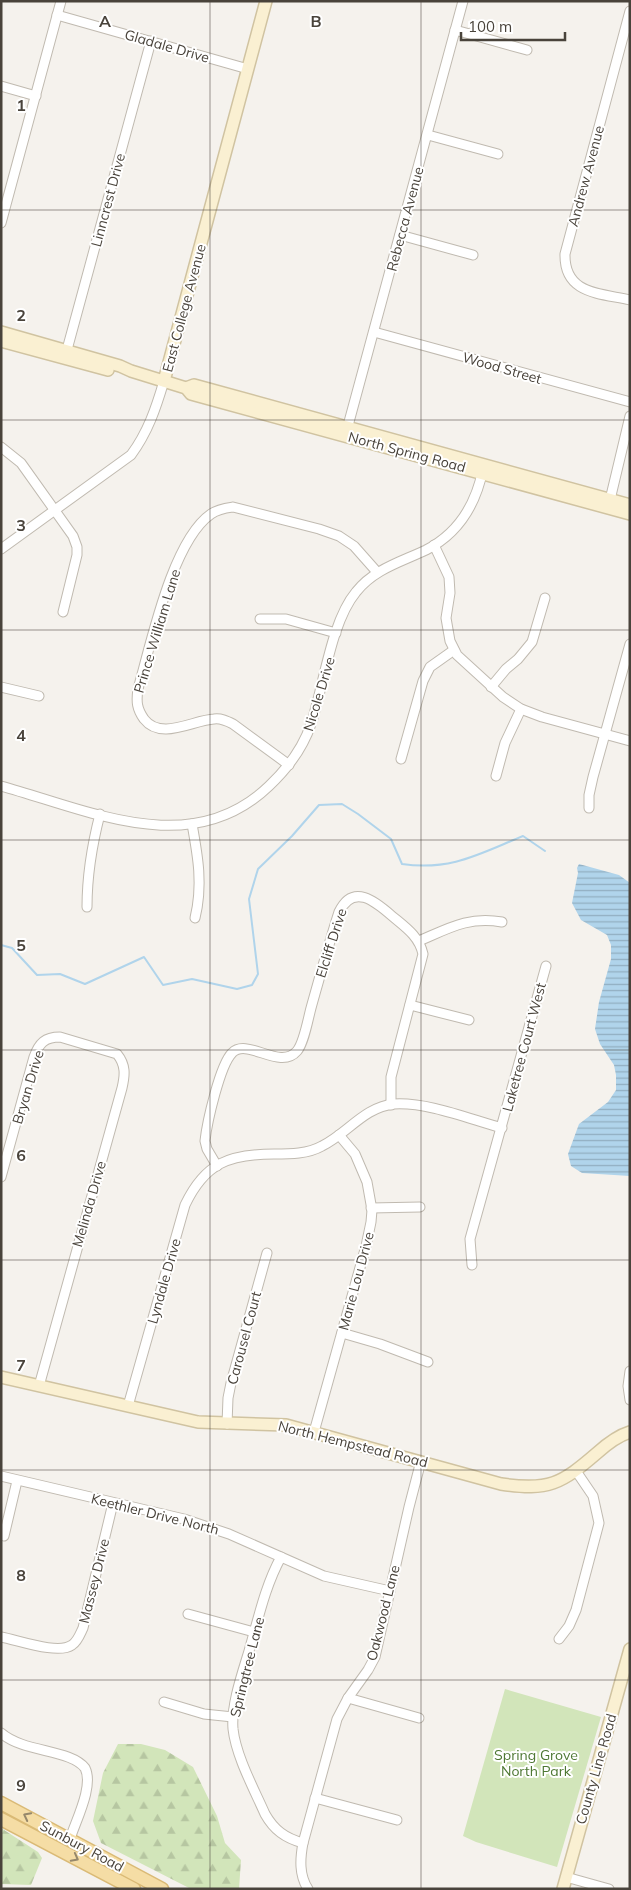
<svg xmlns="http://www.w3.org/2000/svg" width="631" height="1890" viewBox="0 0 631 1890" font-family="Mulish,sans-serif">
	<defs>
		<pattern id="forest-firs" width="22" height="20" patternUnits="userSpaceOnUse" patternTransform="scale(1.25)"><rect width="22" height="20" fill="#d2e5ba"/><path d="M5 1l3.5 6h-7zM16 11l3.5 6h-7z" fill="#b6c6a1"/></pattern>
		<pattern id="water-rules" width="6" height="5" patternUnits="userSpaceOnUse" patternTransform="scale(1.25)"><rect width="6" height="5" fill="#b0d4eb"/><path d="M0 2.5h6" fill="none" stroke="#91aec0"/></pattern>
	</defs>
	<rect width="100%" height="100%" fill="#f5f2ed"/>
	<g fill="url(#forest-firs)">
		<path d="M 118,1744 L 141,1744 L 165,1750 L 193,1767 L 217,1816 L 225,1843 L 241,1860 L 239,1889 L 191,1889 L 101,1843 L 93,1821 L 103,1773 Z"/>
		<path d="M 1,1828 L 38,1852 L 42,1858 L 31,1885 L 1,1884 Z"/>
	</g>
	<path fill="#d2e5ba" d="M 505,1689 L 601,1717 L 557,1867 L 476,1842 L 463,1836 Z"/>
	<path fill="url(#water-rules)" d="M 579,864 L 619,875 L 630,883 L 630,1176 L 582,1173 L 571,1166 L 568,1154 L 579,1124 L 608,1102 L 616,1090 L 616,1075 L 614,1065 L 600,1044 L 595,1029 L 599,1002 L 611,959 L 611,945 L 607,935 L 581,920 L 572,903 L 578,873 L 577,868 Z"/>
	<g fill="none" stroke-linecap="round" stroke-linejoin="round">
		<path stroke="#b0d4eb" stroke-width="2" d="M 1,945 L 12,948 L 37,975 L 60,974 L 85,984 L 144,957 L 163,985 L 192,979 L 237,989 L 252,985 L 258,974 L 249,899 L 258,869 L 292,836 L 319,805 L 342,804 L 358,814 L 391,839 L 402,864 C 451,871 479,854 523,836 L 545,851"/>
		<defs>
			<g id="street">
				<path d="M 630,11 L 565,254 C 564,294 599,293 630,300"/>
				<path d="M 57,15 L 248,69"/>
				<path d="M 455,30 L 527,50"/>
				<path d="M 1,86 L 36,96"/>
				<path d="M 428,135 L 498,154"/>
				<path d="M 1,223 L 61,1"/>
				<path d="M 400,235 L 473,255"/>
				<path d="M 374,332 L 630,402"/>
				<path d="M 65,357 L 151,41"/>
				<path d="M 346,433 L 463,1"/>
				<path d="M 1,447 L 21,463 L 73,536 L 77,547 L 77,555 L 63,612"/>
				<path d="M 609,504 L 630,416"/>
				<path d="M 434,545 L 449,577 L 450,593 L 446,618 L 450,641 L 457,655 L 503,697 L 521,709 L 542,717 L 630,741"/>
				<path d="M 1,549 L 131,455 C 148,432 156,408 164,381"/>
				<path d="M 260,619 L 286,619 L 336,633"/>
				<path d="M 1,687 L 39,696"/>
				<path d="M 491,687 L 506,669 L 518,659 L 532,642 L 545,598"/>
				<path d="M 401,759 L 423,681 L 430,667 L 454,650"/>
				<path d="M 289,765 L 233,724 C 227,721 221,718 214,719 C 193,720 161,741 144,719 C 137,709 136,702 138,689 C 151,644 172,541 211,514 C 218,509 226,508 233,507 L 319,529 L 339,536 L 354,546 L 377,572"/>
				<path d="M 496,776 L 505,743 L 521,709"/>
				<path d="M 1,786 C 89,810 191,861 269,786 C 288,768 303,748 311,724 C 324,685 331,622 356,592 C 374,569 401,562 426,550 C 459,533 476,504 483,469"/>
				<path d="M 589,808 L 589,795 L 593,777 L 630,644"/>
				<path d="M 192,824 C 198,857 203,885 195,918"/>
				<path d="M 87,907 C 87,875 92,845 100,814"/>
				<path d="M 419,941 C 449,928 469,916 502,922"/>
				<path d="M 410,1005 L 469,1020"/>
				<path d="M 217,1166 L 207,1149 L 205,1141 C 207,1122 220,1065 232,1053 C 247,1037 280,1071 297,1051 C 304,1043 308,1019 311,1008 C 320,976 329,943 339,912 C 353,883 375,901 392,916 C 405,927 419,936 423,954 L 391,1077 L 391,1105"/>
				<path d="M 1,1177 L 34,1057 C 39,1043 45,1037 60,1037 L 117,1054 C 126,1065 125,1075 122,1088 L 39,1386"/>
				<path d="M 371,1208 L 420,1207"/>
				<path d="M 472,1265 L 470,1239 L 546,966"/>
				<path d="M 342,1333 L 380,1344 L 428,1362"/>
				<path d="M 630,1371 L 628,1386 L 630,1400"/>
				<path d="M 128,1406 L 185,1205 C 205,1163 229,1154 274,1154 C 290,1154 308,1154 322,1146 C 347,1134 364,1107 394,1104 C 428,1102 469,1119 502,1128"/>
				<path d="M 227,1424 L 228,1398 L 231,1383 L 267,1253"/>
				<path d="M 314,1432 L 366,1246 L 371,1222 L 372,1210 L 367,1182 L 355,1154 L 339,1135"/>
				<path d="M 1,1476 L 184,1519 L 229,1534 L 324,1576 L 390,1591"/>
				<path d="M 4,1536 L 17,1481"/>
				<path d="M 281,1557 C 265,1586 258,1620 249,1651 C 242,1674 231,1705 233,1729 C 236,1756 254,1789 265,1814 C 274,1830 285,1838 303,1843"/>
				<path d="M 188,1614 L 254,1632"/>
				<path d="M 1,1637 C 18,1640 58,1655 72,1645 C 78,1641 80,1634 83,1628 L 113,1503"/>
				<path d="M 559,1639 L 569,1626 L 576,1610 L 599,1523 L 593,1496 L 576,1471"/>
				<path d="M 348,1698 L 419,1718"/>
				<path d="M 164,1702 L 204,1714 L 233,1717"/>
				<path d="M 1,1733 C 24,1753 70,1749 85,1768 C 94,1786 76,1820 70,1839"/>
				<path d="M 315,1798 L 397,1820"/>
				<path d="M 566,1877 L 609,1889"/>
				<path d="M 308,1889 C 299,1875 300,1859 303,1843 L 337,1719 L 348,1698 L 368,1670 L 375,1657 L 409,1507 L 421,1461"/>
			</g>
			<g id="secondary">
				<path d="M 1,332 L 120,366 L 131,371 L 186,388 L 191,394 L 630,514"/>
				<path d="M 1,341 L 108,370"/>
				<path d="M 164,381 L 266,1"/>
				<path d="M 186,388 L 194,385 L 630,505"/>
				<path d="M 1,1377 L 198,1422 L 286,1425 L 501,1484 C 549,1491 561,1484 597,1453 C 607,1444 617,1436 630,1432"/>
				<path d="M 563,1889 L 630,1649"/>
			</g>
			<g id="primary">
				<path d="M 1,1803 L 162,1889"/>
				<path d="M 1,1819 L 134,1889"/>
			</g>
		</defs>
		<use href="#street" stroke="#c0bab0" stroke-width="11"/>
		<use href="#secondary" stroke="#d0c3a1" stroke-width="14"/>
		<use href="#primary" stroke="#daba76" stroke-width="15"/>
		<use href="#street" stroke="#fff" stroke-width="9"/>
		<use href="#secondary" stroke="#faf0d2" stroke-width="11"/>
		<use href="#primary" stroke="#f5dda5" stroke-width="12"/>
	</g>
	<defs><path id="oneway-chevron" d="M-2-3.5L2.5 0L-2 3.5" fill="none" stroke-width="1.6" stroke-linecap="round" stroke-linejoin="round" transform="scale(1.25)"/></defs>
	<g stroke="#96886b">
		<use href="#oneway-chevron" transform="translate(27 1816) rotate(-153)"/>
		<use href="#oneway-chevron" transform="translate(75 1858) rotate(28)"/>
	</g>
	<path fill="none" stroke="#49433b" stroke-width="1" stroke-opacity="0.55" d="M 210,1 L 210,1889M 421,1 L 421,1889M 1,210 L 630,210M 1,420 L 630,420M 1,630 L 630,630M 1,840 L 630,840M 1,1050 L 630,1050M 1,1260 L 630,1260M 1,1470 L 630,1470M 1,1680 L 630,1680"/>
	<g text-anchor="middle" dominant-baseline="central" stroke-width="4" stroke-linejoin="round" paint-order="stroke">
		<g font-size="14" fill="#49433b" stroke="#fff">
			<text transform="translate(167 46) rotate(16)">Gladale Drive</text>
			<text transform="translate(586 176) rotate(-75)">Andrew Avenue</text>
			<text transform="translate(108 200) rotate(-75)">Linncrest Drive</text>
			<text transform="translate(405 219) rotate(-75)">Rebecca Avenue</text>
			<text transform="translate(184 308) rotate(-75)">East College Avenue</text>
			<text transform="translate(502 368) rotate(16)">Wood Street</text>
			<text transform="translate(407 452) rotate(15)">North Spring Road</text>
			<text transform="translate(157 631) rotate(-73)">Prince William Lane</text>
			<text transform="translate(319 694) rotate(-73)">Nicole Drive</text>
			<text transform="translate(331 943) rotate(-72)">Elcliff Drive</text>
			<text transform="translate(524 1047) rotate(-75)">Laketree Court West</text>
			<text transform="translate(28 1087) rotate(-73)">Bryan Drive</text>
			<text transform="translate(89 1204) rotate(-74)">Melinda Drive</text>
			<text transform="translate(164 1281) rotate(-74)">Lyndale Drive</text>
			<text transform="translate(356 1281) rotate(-75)">Marie Lou Drive</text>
			<text transform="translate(244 1338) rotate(-75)">Carousel Court</text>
			<text transform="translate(353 1444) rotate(14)">North Hempstead Road</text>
			<text transform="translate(155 1514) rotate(14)">Keethler Drive North</text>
			<text transform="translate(94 1581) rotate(-76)">Massey Drive</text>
			<text transform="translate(383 1613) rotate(-76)">Oakwood Lane</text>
			<text transform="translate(247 1667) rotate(-76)">Springtree Lane</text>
			<text transform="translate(596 1769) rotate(-74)">County Line Road</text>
			<text transform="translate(82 1846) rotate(28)">Sunbury Road</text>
		</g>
		<g font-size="14" fill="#4d7732" stroke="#fff">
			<text x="536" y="1755">Spring Grove<tspan x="536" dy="16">North Park</tspan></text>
		</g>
	</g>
	<g font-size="16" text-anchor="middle" font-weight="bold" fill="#49433b" stroke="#fff" stroke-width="4" stroke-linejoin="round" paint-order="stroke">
		<text x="105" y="27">A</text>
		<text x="316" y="27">B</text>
		<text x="21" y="111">1</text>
		<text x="21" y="321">2</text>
		<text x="21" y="531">3</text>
		<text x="21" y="741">4</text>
		<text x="21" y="951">5</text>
		<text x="21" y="1161">6</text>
		<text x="21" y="1371">7</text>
		<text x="21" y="1581">8</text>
		<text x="21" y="1791">9</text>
	</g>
	<rect width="631" height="1890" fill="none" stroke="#49433b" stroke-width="5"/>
	<path d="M461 32v8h104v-8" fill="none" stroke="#49433b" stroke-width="2.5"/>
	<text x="468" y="32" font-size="15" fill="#49433b" stroke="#ffffff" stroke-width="4" paint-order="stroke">100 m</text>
</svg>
